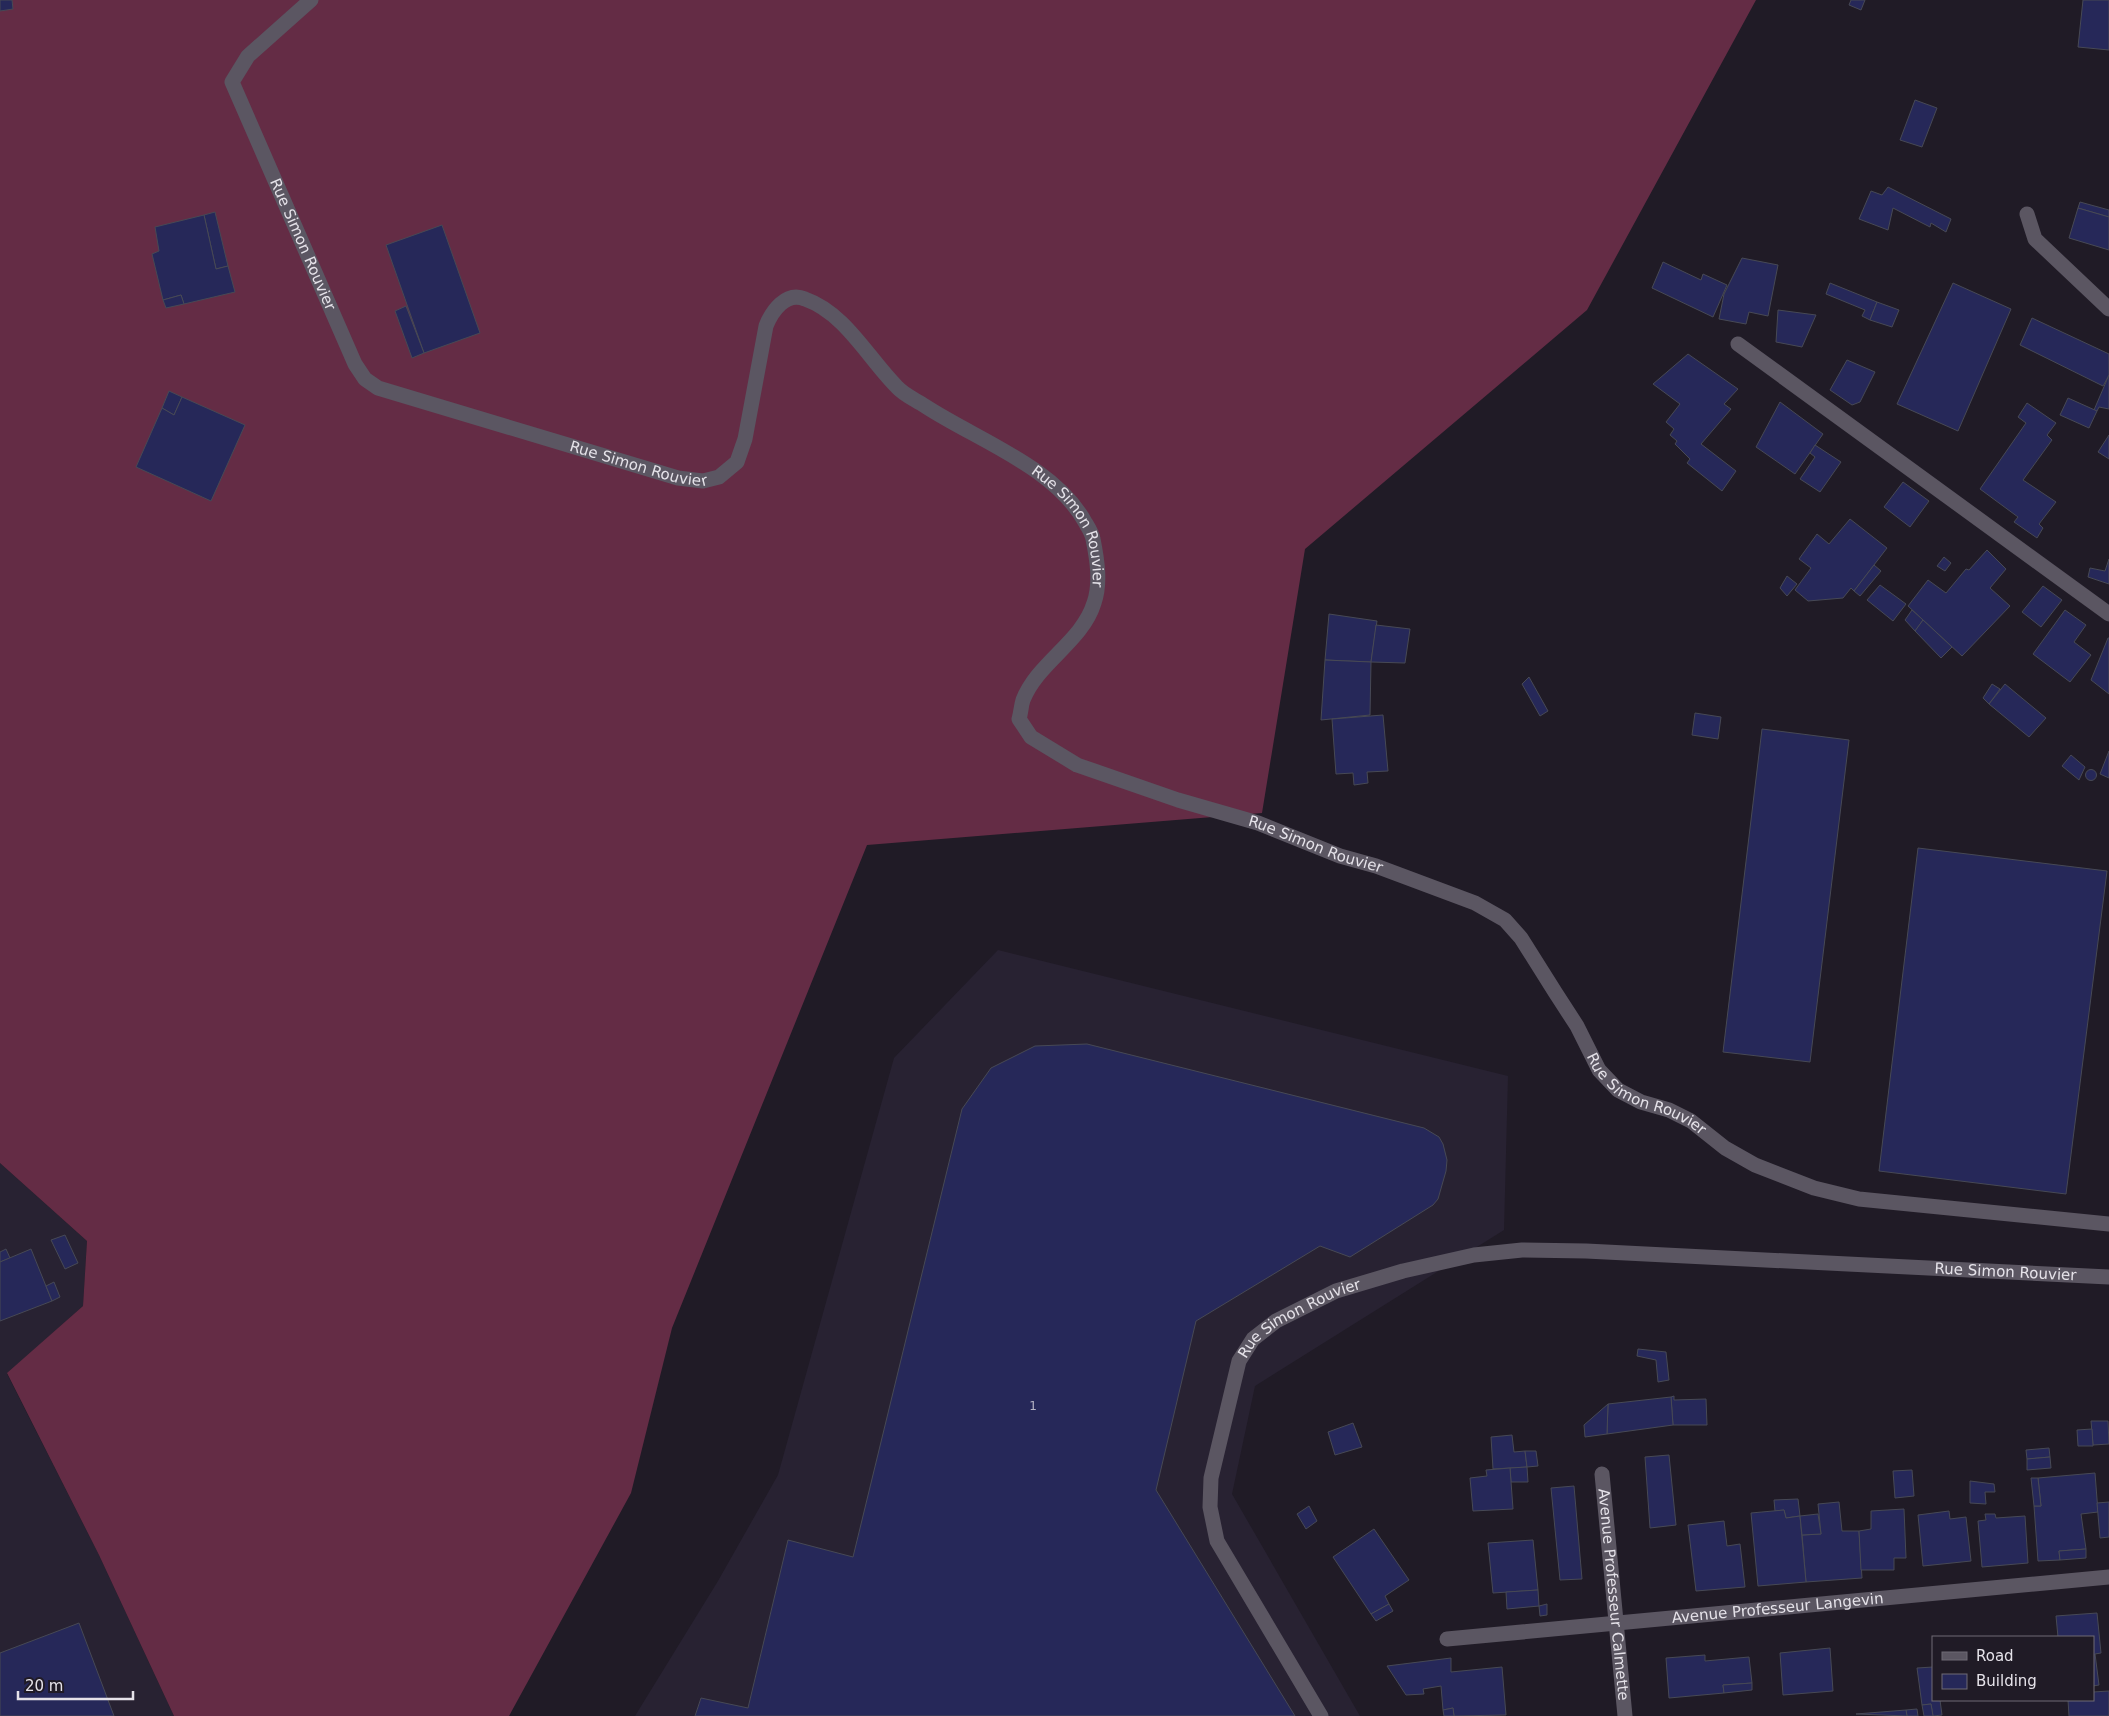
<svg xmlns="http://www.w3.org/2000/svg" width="2109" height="1716" viewBox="0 0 2109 1716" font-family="'DejaVu Sans',sans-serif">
	<rect width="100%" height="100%" fill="#201b26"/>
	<g fill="#282232">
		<path d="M 998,950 L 1508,1076 L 1504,1230 L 1255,1386 L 1232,1494 L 1360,1716 L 635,1716 L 718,1581 L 778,1475 L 894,1058 Z"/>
		<path d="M 0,1163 L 87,1241 L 83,1306 L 7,1374 L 99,1555 L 174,1716 L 0,1716 Z"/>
	</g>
	<path fill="#642c45" d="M 0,0 L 1756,0 L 1587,310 L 1305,549 L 1262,813 L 867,845 L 672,1328 L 631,1493 L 509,1716 L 174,1716 L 99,1555 L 7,1373 L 83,1306 L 87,1241 L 0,1163 Z"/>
	<g fill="#262859" stroke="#474955">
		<path d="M 0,0 L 12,0 L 13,9 L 0,11 Z"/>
		<path d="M 1851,0 L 1865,0 L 1861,10 L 1849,5 Z"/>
		<path d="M 2083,0 L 2109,0 L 2109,50 L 2078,47 Z"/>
		<path d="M 1915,100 L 1937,108 L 1922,147 L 1900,140 Z"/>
		<path d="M 1888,187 L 1951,219 L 1946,232 L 1931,223 L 1930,227 L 1893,208 L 1888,230 L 1859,219 L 1871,191 L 1882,195 Z"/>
		<path d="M 2080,202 L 2109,210 L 2109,217 L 2078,208 Z"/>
		<path d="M 2078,208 L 2109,217 L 2109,250 L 2069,238 Z"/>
		<path d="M 215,212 L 228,266 L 216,269 L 204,215 Z"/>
		<path d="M 204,215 L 216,269 L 228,266 L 235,292 L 184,304 L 181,295 L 163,300 L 152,254 L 159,251 L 155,227 Z"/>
		<path d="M 442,225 L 480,333 L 424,353 L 386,245 Z"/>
		<path d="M 1742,258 L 1778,265 L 1768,316 L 1749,312 L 1746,324 L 1719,319 L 1724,294 Z"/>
		<path d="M 1663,262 L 1701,280 L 1703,274 L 1727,285 L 1713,317 L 1652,288 Z"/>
		<path d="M 1830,283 L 1877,302 L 1870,320 L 1862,316 L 1865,310 L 1826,294 Z"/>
		<path d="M 1953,283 L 2011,309 L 1958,431 L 1897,404 Z"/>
		<path d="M 181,295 L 184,304 L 166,308 L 163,300 Z"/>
		<path d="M 1877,302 L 1899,310 L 1892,327 L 1870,320 Z"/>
		<path d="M 406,306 L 424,353 L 412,358 L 395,311 Z"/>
		<path d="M 1778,310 L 1816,315 L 1802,347 L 1776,342 Z"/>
		<path d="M 2032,318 L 2109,354 L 2109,375 L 2103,386 L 2020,345 Z"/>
		<path d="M 1688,354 L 1738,389 L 1724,404 L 1731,409 L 1701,444 L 1736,471 L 1722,491 L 1687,463 L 1690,459 L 1675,444 L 1677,441 L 1670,435 L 1674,429 L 1666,422 L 1680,404 L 1653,384 Z"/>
		<path d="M 1847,360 L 1875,372 L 1860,402 L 1852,405 L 1830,390 Z"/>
		<path d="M 2109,375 L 2109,409 L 2099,407 L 2097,411 L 2094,410 Z"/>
		<path d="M 169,391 L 182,397 L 174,415 L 162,408 Z"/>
		<path d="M 182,397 L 245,425 L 211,501 L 136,467 L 162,408 L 174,415 Z"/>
		<path d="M 2068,398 L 2097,411 L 2089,428 L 2060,415 Z"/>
		<path d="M 1780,402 L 1823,434 L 1795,474 L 1756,447 Z"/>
		<path d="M 2027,403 L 2056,423 L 2047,435 L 2052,440 L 2023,480 L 2056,502 L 2039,524 L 2043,528 L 2037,538 L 2014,522 L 2018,517 L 1980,489 L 2026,423 L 2018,417 Z"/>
		<path d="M 2109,435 L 2109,459 L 2098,452 Z"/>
		<path d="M 1815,445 L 1841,462 L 1820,492 L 1800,479 L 1815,457 L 1810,453 Z"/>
		<path d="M 1903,482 L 1929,501 L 1910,527 L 1884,507 Z"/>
		<path d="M 1850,519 L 1887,548 L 1854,591 L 1851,588 L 1843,598 L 1808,601 L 1795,590 L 1811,568 L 1799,559 L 1817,534 L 1829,544 Z"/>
		<path d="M 1987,550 L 2006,569 L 1990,588 L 2010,606 L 1962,656 L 1908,606 L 1928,580 L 1946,593 L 1966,569 L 1969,570 Z"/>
		<path d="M 1944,557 L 1951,563 L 1945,571 L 1937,566 Z"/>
		<path d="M 2109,559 L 2109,584 L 2088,577 L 2090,568 L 2105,571 Z"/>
		<path d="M 1874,565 L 1881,571 L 1860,596 L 1854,591 Z"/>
		<path d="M 1787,576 L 1797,584 L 1787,596 L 1780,588 Z"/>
		<path d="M 1880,585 L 1906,604 L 1893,621 L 1867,600 Z"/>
		<path d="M 2043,586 L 2062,600 L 2041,627 L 2022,612 Z"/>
		<path d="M 1912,610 L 1923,620 L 1915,631 L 1905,620 Z"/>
		<path d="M 2065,610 L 2086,625 L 2074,642 L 2091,655 L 2070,682 L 2033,654 Z"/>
		<path d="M 1329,614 L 1377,621 L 1371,662 L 1325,660 Z"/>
		<path d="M 1923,620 L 1952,647 L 1941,658 L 1915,631 Z"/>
		<path d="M 1376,625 L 1410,629 L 1405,663 L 1371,662 Z"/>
		<path d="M 2108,638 L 2109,638 L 2109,694 L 2091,680 Z"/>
		<path d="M 1325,660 L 1371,662 L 1370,715 L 1321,720 Z"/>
		<path d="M 1529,677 L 1548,711 L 1540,716 L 1522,684 Z"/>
		<path d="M 1992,684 L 2000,689 L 1989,704 L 1983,698 Z"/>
		<path d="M 2005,684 L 2046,718 L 2029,737 L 1989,704 Z"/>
		<path d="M 1695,713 L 1721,717 L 1718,739 L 1692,735 Z"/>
		<path d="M 1383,715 L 1388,771 L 1367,772 L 1368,783 L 1354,785 L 1353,773 L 1336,774 L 1332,719 Z"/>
		<path d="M 1762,729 L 1849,740 L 1810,1062 L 1723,1052 Z"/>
		<path d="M 2109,751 L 2109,778 L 2100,774 Z"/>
		<path d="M 2071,755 L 2085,767 L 2079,780 L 2062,766 Z"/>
		<circle cx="2091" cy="775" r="5.5"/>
		<path d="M 1918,848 L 2107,871 L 2066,1194 L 1879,1171 Z"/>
		<path d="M 1087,1044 L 1424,1128 L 1439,1137 L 1443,1144 L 1447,1160 L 1446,1171 L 1438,1199 L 1433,1205 L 1350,1257 L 1320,1246 L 1196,1321 L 1156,1490 L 1295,1716 L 695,1716 L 701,1698 L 748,1708 L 788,1540 L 853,1557 L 962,1109 L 991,1068 L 1035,1046 Z"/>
		<path d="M 65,1235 L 78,1263 L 65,1269 L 51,1240 Z"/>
		<path d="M 6,1249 L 10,1258 L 0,1262 L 0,1252 Z"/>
		<path d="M 31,1249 L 52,1301 L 0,1321 L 0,1262 Z"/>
		<path d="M 54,1282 L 60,1297 L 52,1301 L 46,1286 Z"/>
		<path d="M 1638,1349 L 1666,1352 L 1669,1380 L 1658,1382 L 1656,1360 L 1637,1356 Z"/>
		<path d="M 1674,1396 L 1674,1400 L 1706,1399 L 1707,1425 L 1673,1425 L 1671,1397 Z"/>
		<path d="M 1671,1397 L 1673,1425 L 1607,1434 L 1608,1404 Z"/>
		<path d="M 1608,1404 L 1607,1434 L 1585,1437 L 1584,1425 Z"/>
		<path d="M 2091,1421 L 2108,1421 L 2109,1444 L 2093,1445 Z"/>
		<path d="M 1353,1423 L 1362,1447 L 1335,1455 L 1328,1432 Z"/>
		<path d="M 2092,1429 L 2093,1446 L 2078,1446 L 2077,1430 Z"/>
		<path d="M 1512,1435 L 1514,1452 L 1525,1451 L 1527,1467 L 1493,1469 L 1491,1437 Z"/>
		<path d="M 2049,1448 L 2050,1457 L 2027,1459 L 2026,1450 Z"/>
		<path d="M 1525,1451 L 1536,1451 L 1538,1466 L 1527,1467 Z"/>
		<path d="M 1669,1455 L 1676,1525 L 1650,1528 L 1645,1457 Z"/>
		<path d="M 2050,1457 L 2051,1468 L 2027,1470 L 2027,1459 Z"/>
		<path d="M 1527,1467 L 1528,1482 L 1511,1482 L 1510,1468 Z"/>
		<path d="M 1510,1468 L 1513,1509 L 1473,1511 L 1470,1478 L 1487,1476 L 1486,1470 Z"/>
		<path d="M 1912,1470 L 1914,1496 L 1895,1498 L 1893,1471 Z"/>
		<path d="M 2095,1473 L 2098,1512 L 2081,1514 L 2086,1549 L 2059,1551 L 2060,1560 L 2038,1561 L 2034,1506 L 2041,1506 L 2038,1478 Z"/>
		<path d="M 2031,1478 L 2038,1478 L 2041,1506 L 2034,1506 Z"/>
		<path d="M 1970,1481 L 1994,1484 L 1995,1492 L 1985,1492 L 1986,1504 L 1970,1503 Z"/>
		<path d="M 1574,1486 L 1582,1579 L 1560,1580 L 1551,1488 Z"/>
		<path d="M 1798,1499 L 1800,1516 L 1786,1518 L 1784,1510 L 1775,1511 L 1774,1500 Z"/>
		<path d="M 1839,1502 L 1842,1531 L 1859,1531 L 1862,1578 L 1806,1582 L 1802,1535 L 1821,1534 L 1818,1504 Z"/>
		<path d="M 2109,1502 L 2109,1537 L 2100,1538 L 2097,1503 Z"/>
		<path d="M 1309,1506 L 1317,1521 L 1306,1529 L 1297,1514 Z"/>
		<path d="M 1904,1509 L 1906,1558 L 1894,1558 L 1894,1570 L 1861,1570 L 1859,1531 L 1871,1529 L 1871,1511 Z"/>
		<path d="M 1784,1510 L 1786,1518 L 1800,1516 L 1806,1582 L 1758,1586 L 1751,1513 Z"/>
		<path d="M 1949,1511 L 1950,1519 L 1966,1517 L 1971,1561 L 1923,1566 L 1918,1515 Z"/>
		<path d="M 1818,1514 L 1821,1534 L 1802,1535 L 1800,1516 Z"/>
		<path d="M 1985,1514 L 1995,1514 L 1996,1518 L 2025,1516 L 2028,1563 L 1982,1567 L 1978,1521 L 1986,1520 Z"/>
		<path d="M 1724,1521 L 1727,1546 L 1740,1544 L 1745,1587 L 1696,1591 L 1688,1525 Z"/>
		<path d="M 1374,1529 L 1409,1580 L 1385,1596 L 1389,1604 L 1371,1614 L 1333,1557 Z"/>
		<path d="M 1533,1540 L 1538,1590 L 1493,1593 L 1488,1543 Z"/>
		<path d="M 2086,1549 L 2086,1558 L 2060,1560 L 2059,1551 Z"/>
		<path d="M 1538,1590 L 1539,1606 L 1507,1609 L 1506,1592 Z"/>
		<path d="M 1389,1604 L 1393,1611 L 1376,1621 L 1371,1614 Z"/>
		<path d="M 1547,1604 L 1547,1615 L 1540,1616 L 1539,1606 Z"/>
		<path d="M 2097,1613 L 2101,1653 L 2095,1654 L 2099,1685 L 2093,1686 L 2093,1637 L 2058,1637 L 2056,1616 Z"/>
		<path d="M 79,1623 L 114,1716 L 0,1716 L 0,1653 Z"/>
		<path d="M 1830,1648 L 1833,1691 L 1783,1695 L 1780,1653 Z"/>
		<path d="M 1705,1655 L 1705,1661 L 1749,1657 L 1752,1683 L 1723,1685 L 1724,1693 L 1669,1698 L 1666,1658 Z"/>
		<path d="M 1451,1658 L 1451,1672 L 1502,1667 L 1506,1715 L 1454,1716 L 1453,1708 L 1443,1710 L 1441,1686 L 1423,1689 L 1424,1694 L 1406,1695 L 1387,1666 Z"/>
		<path d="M 1933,1667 L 1933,1700 L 1940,1700 L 1942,1715 L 1933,1716 L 1931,1704 L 1922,1705 L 1917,1668 Z"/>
		<path d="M 1752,1683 L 1752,1690 L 1724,1693 L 1723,1685 Z"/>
		<path d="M 2109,1691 L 2109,1716 L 2069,1716 L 2068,1700 L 2093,1700 L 2093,1692 Z"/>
		<path d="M 1931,1704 L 1933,1716 L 1924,1716 L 1922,1705 Z"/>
		<path d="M 1453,1708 L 1454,1716 L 1444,1716 L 1443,1710 Z"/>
		<path d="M 1917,1709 L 1918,1716 L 1907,1716 L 1906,1710 Z"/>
		<path d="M 1906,1710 L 1907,1716 L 1856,1714 Z"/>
	</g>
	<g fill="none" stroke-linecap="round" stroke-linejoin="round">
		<path stroke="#5b5662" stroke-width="15" d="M 2027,214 L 2035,239 L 2109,309"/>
		<g stroke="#5b5662" stroke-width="15">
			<path id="s1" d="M 311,0 L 248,56 L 232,82 L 355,364 L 365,379 L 378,388 L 678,478 L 703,481 L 719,477 L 737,462 L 745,439 L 766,326 C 772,311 786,291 805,299 C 845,313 868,358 897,387 C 904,395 916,400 925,406 C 977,440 1055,467 1085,522 C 1088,527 1092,533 1093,539 C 1097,559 1101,583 1094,603 C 1082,642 1038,662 1023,700 C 1021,706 1021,713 1019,719 L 1031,737 L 1077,765 L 1178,800 L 1258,823 L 1340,856 L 1376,866 L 1475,903 L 1505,920 L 1521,938 L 1555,992 L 1577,1026 L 1599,1070 L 1618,1090 L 1641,1102 L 1669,1110 L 1691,1121 L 1725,1148 L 1755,1165 L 1814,1188 L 1859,1199 L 2109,1224"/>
			<path d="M 1738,344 L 2109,614"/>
			<path id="s2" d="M 1602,1474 L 1625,1716"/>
			<path id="s3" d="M 1447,1639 L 2109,1577"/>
			<path id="s4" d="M 1321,1716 L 1217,1541 L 1210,1507 L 1211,1478 L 1239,1361 L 1253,1339 L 1276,1321 L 1336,1291 L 1403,1271 L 1474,1255 L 1522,1250 L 1586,1251 L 2109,1277"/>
		</g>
	</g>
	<g text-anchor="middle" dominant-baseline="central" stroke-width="4.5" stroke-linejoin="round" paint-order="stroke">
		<g font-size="12" fill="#b5b4c5">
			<text x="1033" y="1406">1</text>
		</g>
		<g font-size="15" fill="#e5e2e9" stroke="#201b26">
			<text stroke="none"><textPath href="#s1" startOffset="292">Rue Simon Rouvier</textPath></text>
			<text stroke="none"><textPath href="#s1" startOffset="728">Rue Simon Rouvier</textPath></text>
			<text stroke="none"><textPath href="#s1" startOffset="1386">Rue Simon Rouvier</textPath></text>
			<text stroke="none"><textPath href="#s1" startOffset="1941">Rue Simon Rouvier</textPath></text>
			<text stroke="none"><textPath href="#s1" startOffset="2376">Rue Simon Rouvier</textPath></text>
			<text stroke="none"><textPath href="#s4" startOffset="1185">Rue Simon Rouvier</textPath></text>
			<text stroke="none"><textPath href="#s4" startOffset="464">Rue Simon Rouvier</textPath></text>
			<text stroke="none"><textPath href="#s2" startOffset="121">Avenue Professeur Calmette</textPath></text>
			<text stroke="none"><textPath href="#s3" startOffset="332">Avenue Professeur Langevin</textPath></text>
		</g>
	</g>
	<rect x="1932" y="1636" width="162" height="65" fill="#201b26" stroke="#6f6b74"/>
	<rect x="1942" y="1652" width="25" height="8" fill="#5b5662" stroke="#6f6b74"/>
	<text x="1976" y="1661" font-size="15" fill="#e5e2e9">Road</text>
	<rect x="1942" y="1674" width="25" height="15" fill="#262859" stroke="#6f6b74"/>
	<text x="1976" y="1686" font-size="15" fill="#e5e2e9">Building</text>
	<path d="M18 1691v8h115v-8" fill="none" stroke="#e5e2e9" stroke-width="2.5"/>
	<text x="25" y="1691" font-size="15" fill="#e5e2e9" stroke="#201b26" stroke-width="4" paint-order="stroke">20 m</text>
</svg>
